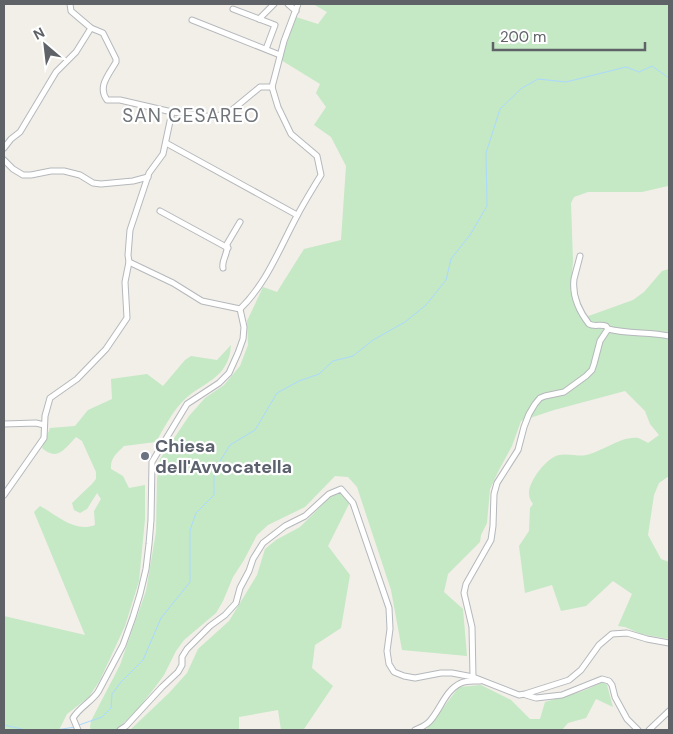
<svg xmlns="http://www.w3.org/2000/svg" width="673" height="734" viewBox="0 0 673 734" font-family="'DM Sans',sans-serif">
	<rect width="100%" height="100%" fill="#f1efe8"/>
	<g fill="#c5e8c5">
		<path d="M 313,4 L 669,4 L 669,187 L 668,186 L 642,192 L 588,192 L 574,197 L 571,203 L 573,261 L 571,287 L 573,302 L 583,318 L 633,300 L 644,292 L 662,271 L 669,269 L 669,476 L 659,483 L 654,495 L 648,535 L 661,559 L 669,562 L 669,639 L 641,634 L 625,627 L 618,626 L 632,594 L 613,581 L 586,606 L 561,611 L 552,585 L 525,593 L 519,546 L 529,531 L 530,508 L 533,504 C 531,501 529,498 529,493 C 529,481 546,458 559,455 C 568,453 579,457 586,455 C 601,452 623,435 638,438 C 641,439 645,441 648,443 L 659,435 L 650,424 L 645,411 L 625,391 L 554,410 L 521,421 L 512,446 L 499,470 L 490,489 L 487,523 L 481,535 L 480,542 L 448,574 L 444,592 L 463,609 L 467,656 L 402,650 L 391,590 L 357,487 L 348,477 L 335,476 L 305,507 L 268,525 L 257,535 L 244,560 L 233,577 L 223,601 L 216,613 L 184,640 L 176,651 L 164,675 L 156,686 L 137,710 L 116,730 L 91,730 L 90,727 L 91,721 L 120,665 L 146,591 L 156,532 L 157,479 L 160,459 L 189,416 L 205,398 L 224,385 L 240,366 L 248,345 L 247,321 L 263,287 L 277,292 L 304,249 L 341,240 L 346,166 L 331,137 L 314,125 L 326,107 L 316,93 L 320,84 L 281,60 L 296,17 L 318,24 L 327,12 Z"/>
		<path d="M 231,345 C 229,380 201,382 182,402 C 171,414 164,428 156,442 L 124,446 C 117,453 110,458 111,469 L 123,476 L 129,488 L 145,485 L 145,519 L 139,581 L 125,626 L 100,680 L 89,697 L 67,714 L 59,730 L 4,730 L 4,616 L 85,635 L 34,512 L 40,506 C 57,515 74,533 95,525 L 94,511 L 101,499 L 97,493 L 87,509 L 80,513 L 74,510 L 72,503 L 92,484 L 96,479 L 96,472 L 82,441 L 76,437 C 65,448 58,462 42,448 L 50,428 L 75,426 L 88,410 L 112,399 L 111,379 L 147,374 L 163,386 L 185,360 L 191,356 L 217,360 Z"/>
		<path d="M 341,493 L 346,498 L 349,504 L 328,546 L 350,575 L 341,628 L 315,645 L 312,668 L 333,686 L 304,729 L 302,730 L 281,730 L 278,710 L 239,717 L 239,730 L 130,730 L 169,693 L 187,673 L 198,649 L 229,621 L 257,575 L 265,549 L 276,540 L 300,527 L 329,498 L 334,495 Z"/>
		<path d="M 601,683 L 605,683 L 607,685 L 613,707 L 596,699 L 586,718 L 568,723 L 562,730 L 426,730 L 459,687 L 481,685 L 511,700 L 530,719 L 540,719 L 545,702 L 583,691 Z"/>
	</g>
	<g fill="none" stroke-linecap="round" stroke-linejoin="round">
		<g stroke="#aadaff" stroke-width="1">
			<path d="M 4,725 L 26,730"/>
			<path d="M 79,725 L 102,717 L 111,708 L 112,694 L 121,682 L 143,660 L 161,618 L 190,582 L 190,530 L 196,513 L 214,495 L 214,471 L 230,445 L 255,430 L 277,393 L 299,381 L 319,374 L 333,361 L 353,356 L 373,340 L 405,322 L 426,305 L 446,280 L 451,259 L 470,235 L 487,206 L 486,153 L 500,109 L 522,88 L 538,79 L 566,82 L 626,67 L 639,72 L 652,66 L 669,78"/>
			<path d="M 56,730 L 75,727"/>
		</g>
		<defs>
			<g id="minor">
				<path d="M 70,4 L 71,11 L 91,28 L 103,33 L 116,59 L 116,62 C 109,74 97,87 107,100 L 120,100 L 172,112 L 214,117 L 231,111 L 260,87 L 272,87"/>
				<path d="M 288,4 L 296,11"/>
				<path d="M 233,9 L 275,25 L 266,49"/>
				<path d="M 259,19 L 274,4"/>
				<path d="M 192,20 L 280,55"/>
				<path d="M 272,87 L 284,41 L 298,4"/>
				<path d="M 166,143 L 297,215"/>
				<path d="M 4,148 L 11,139 L 20,132 L 56,72 L 76,52 L 91,28"/>
				<path d="M 4,160 L 13,169 L 23,175 L 31,175 L 51,171 L 64,171 L 80,175 L 93,183 L 101,184 L 133,181 L 148,177"/>
				<path d="M 160,211 L 228,248"/>
				<path d="M 580,256 C 578,264 576,271 574,279 C 572,295 579,311 589,324 C 594,327 600,324 606,326 L 608,329 C 628,334 649,332 669,336"/>
				<path d="M 129,262 L 173,283 L 202,301 L 240,309"/>
				<path d="M 223,268 C 221,260 229,253 227,244 L 240,222"/>
				<path d="M 240,309 C 267,283 280,247 298,214 C 305,201 313,188 321,175 L 317,156 L 291,134 L 278,107 L 272,87"/>
				<path d="M 4,424 L 36,423 L 44,425"/>
				<path d="M 4,495 L 44,438 L 45,416 L 50,398 L 77,379 L 106,349 L 127,318 L 125,282 L 129,262 L 128,255 L 130,230 L 149,173 L 163,154 L 172,112"/>
				<path d="M 473,677 L 472,627 L 464,593 L 466,584 L 491,540 L 493,526 L 494,494 L 497,483 L 518,450 L 524,427 L 529,414 L 535,404 L 540,398 L 545,396 L 564,392 L 586,376 L 592,370 L 594,364 L 600,341 L 608,329"/>
				<path d="M 526,695 L 536,698 L 562,695 L 602,679 L 609,681 L 612,685 L 615,697 L 627,719 L 638,730"/>
				<path d="M 78,730 L 73,718 C 80,707 91,702 98,692 L 123,645 L 133,617 L 140,594 L 146,569 L 149,544 L 151,520 L 152,462 L 187,404 L 219,383 L 229,373 L 238,353 L 243,339 L 244,327 L 240,309"/>
				<path d="M 120,730 L 126,726 L 162,687 L 178,672 L 182,665 L 182,657 L 187,649 L 210,626 L 225,615 L 236,603 L 240,588 L 249,571 L 253,559 L 263,543 L 285,526 L 305,516 L 329,494 L 341,489 L 353,503 L 389,608 L 390,629 L 387,651 L 389,664 L 394,672 L 404,676 L 415,678 L 441,673 L 452,673 L 473,677 L 519,695 L 525,694 L 569,680 L 581,670 L 599,645 L 612,634 L 627,633 L 647,639 L 669,643"/>
				<path d="M 415,730 C 420,728 425,726 429,722 C 440,711 445,690 461,683 C 467,680 474,681 480,681"/>
				<path d="M 649,730 L 669,711"/>
			</g>
		</defs>
		<use href="#minor" stroke="#b5b8bc" stroke-width="7"/>
		<use href="#minor" stroke="#fff" stroke-width="5"/>
	</g>
	<circle fill="#6b7280" stroke="#fff" stroke-width="2" cx="145" cy="456" r="5"/>
	<g text-anchor="middle" dominant-baseline="central" stroke-width="4.5" stroke-linejoin="round" paint-order="stroke">
		<g font-size="18" font-weight="bold" fill="#5b616d" stroke="#fff" text-anchor="start">
			<text x="155" y="446">Chiesa<tspan x="155" dy="21">dell'Avvocatella</tspan></text>
		</g>
		<g font-size="19" letter-spacing="1" fill="#70757a" stroke="#fff">
			<text x="191" y="115">SAN CESAREO</text>
		</g>
	</g>
	<rect width="673" height="734" fill="none" stroke="#5f6368" stroke-width="10"/>
	<g transform="translate(45 45) rotate(332)" stroke="#ffffff" stroke-width="4" paint-order="stroke">
	<path d="M0-4L9 19L0 12L-9 19Z" fill="#5f6368"/>
	<text y="-8" font-size="14" font-weight="bold" text-anchor="middle" fill="#5f6368">N</text>
	</g>
	<path d="M493 42v8h152v-8" fill="none" stroke="#5f6368" stroke-width="2.5"/>
	<text x="500" y="42" font-size="15" fill="#5f6368" stroke="#ffffff" stroke-width="4" paint-order="stroke">200 m</text>
</svg>
